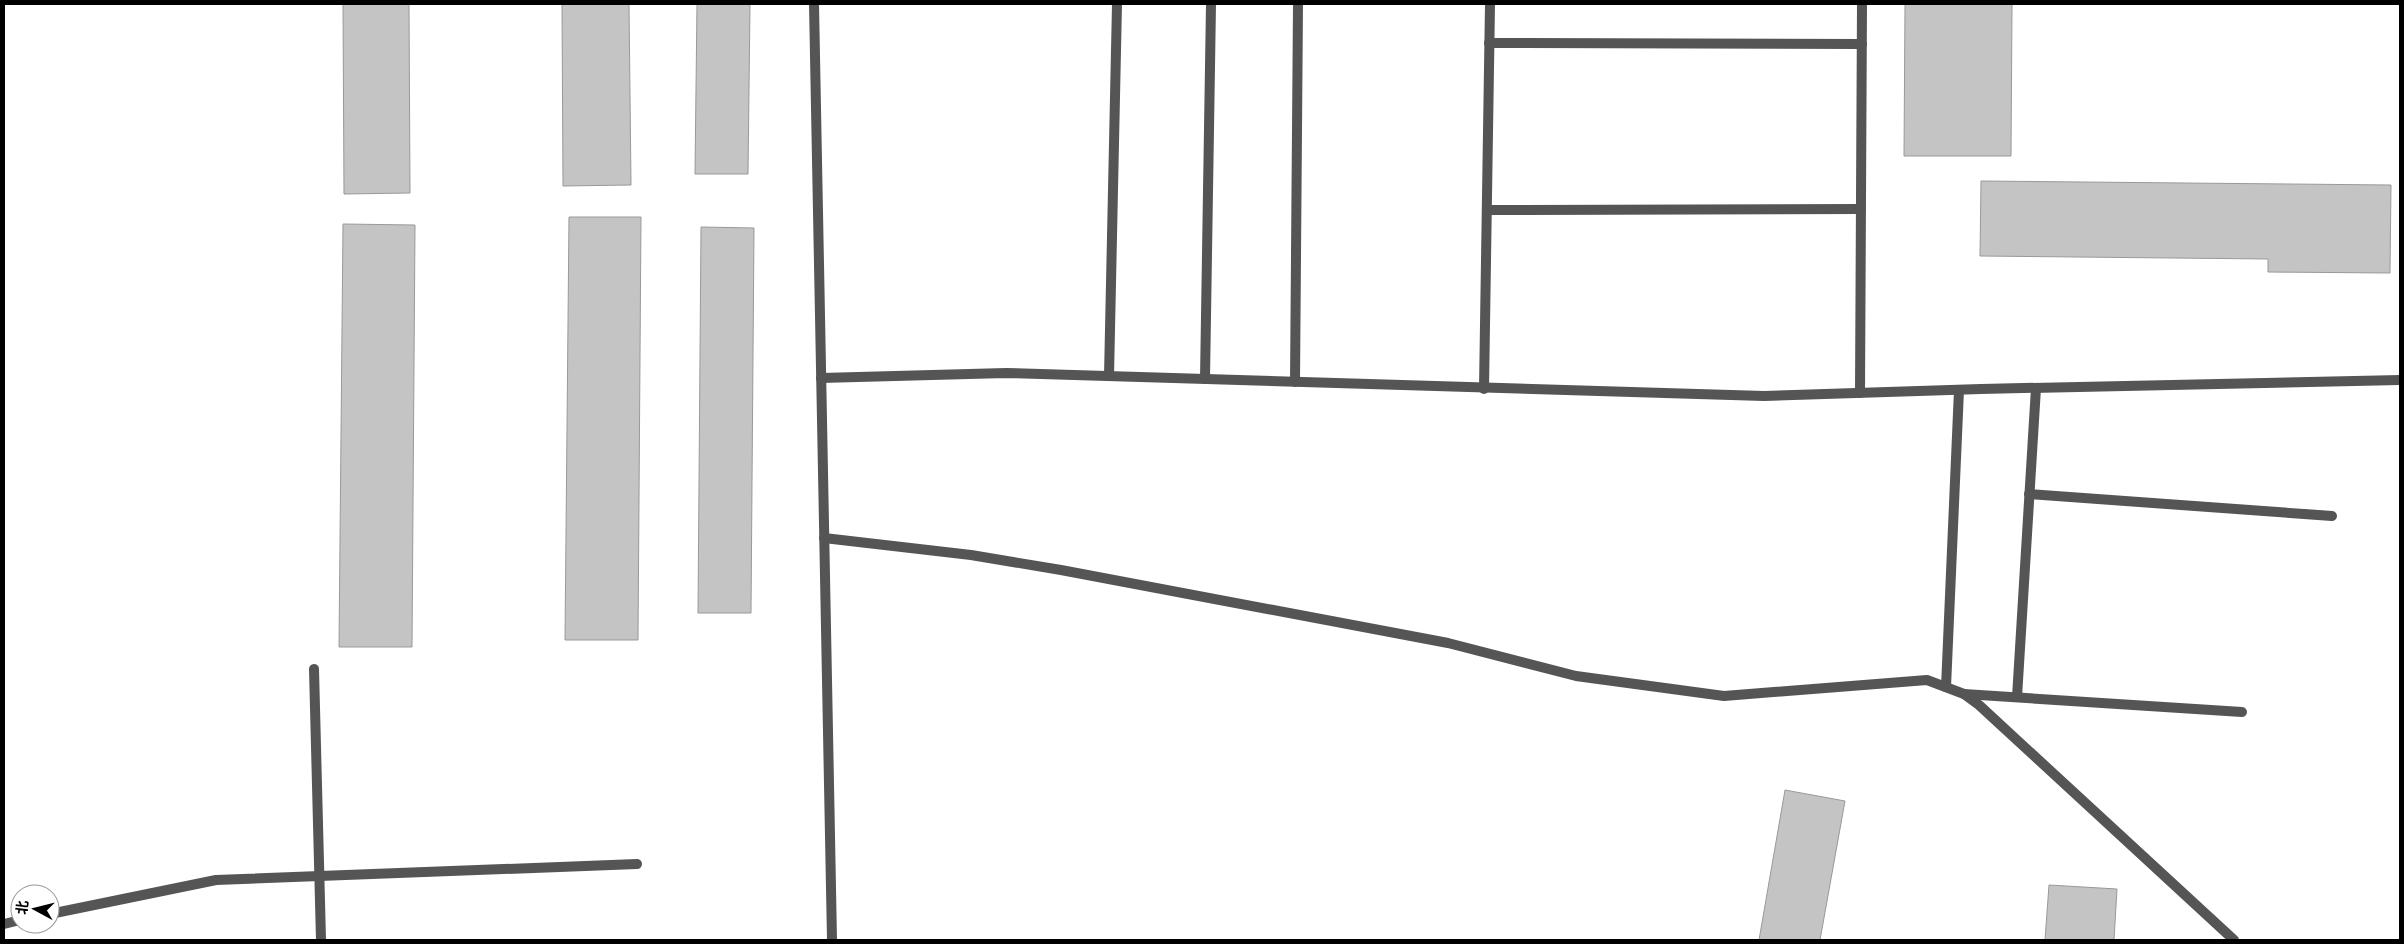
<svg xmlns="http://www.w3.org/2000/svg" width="2404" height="944" viewBox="0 0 2404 944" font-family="Overpass,'Noto Sans SC',sans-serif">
	<rect width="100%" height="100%" fill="#fff"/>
	<g fill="#c4c4c4" stroke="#999">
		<path d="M 343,4 L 409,4 L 410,193 L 344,194 Z"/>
		<path d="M 562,4 L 629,4 L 631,185 L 563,186 Z"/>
		<path d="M 697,4 L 750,4 L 748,174 L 695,174 Z"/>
		<path d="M 1905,4 L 2012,4 L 2011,156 L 1904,156 Z"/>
		<path d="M 1981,181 L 2391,185 L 2390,273 L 2268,272 L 2268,259 L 1980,256 Z"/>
		<path d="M 569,217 L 641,217 L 638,640 L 565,640 Z"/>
		<path d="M 343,224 L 415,225 L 412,647 L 339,647 Z"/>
		<path d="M 701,227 L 754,228 L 751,613 L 698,613 Z"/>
		<path d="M 1785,790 L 1845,801 L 1820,940 L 1759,940 Z"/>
		<path d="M 2049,885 L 2117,889 L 2114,940 L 2045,940 Z"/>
	</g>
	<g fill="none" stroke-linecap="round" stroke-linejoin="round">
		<g stroke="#555" stroke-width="10">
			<path d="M 1489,43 L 1862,44"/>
			<path d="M 1487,210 L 1861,209"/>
			<path d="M 1109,376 L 1117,4"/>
			<path d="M 1205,379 L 1211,4"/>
			<path d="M 1295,382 L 1298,4"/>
			<path d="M 1484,389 L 1490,4"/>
			<path d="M 1860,393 L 1862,4"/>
			<path d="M 2029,494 L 2332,516"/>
			<path d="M 1946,687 L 1959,390"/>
			<path d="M 1964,694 L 2242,712"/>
			<path d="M 2017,697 L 2036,388"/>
		</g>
		<g stroke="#555" stroke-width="10">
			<path d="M 814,4 L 832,940"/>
			<path d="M 821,378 L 1006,373 L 1764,396 L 1981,389 L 2400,380"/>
			<path d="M 824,538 L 971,555 L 1061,570 L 1448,643 L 1576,676 L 1724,696 L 1927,680 L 1964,694 L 1979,705 L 2234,940"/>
			<path d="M 314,669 L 321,940"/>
			<path d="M 50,914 L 216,880 L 637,864"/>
			<path d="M 4,924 L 20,920"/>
		</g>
	</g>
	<rect width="2404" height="944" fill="none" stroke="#000000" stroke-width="10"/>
	<g transform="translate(35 909) rotate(277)"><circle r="24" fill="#ffffff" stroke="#999999"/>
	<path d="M0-4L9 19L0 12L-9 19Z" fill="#000000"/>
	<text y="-8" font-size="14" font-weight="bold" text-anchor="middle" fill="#000000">北</text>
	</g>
</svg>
